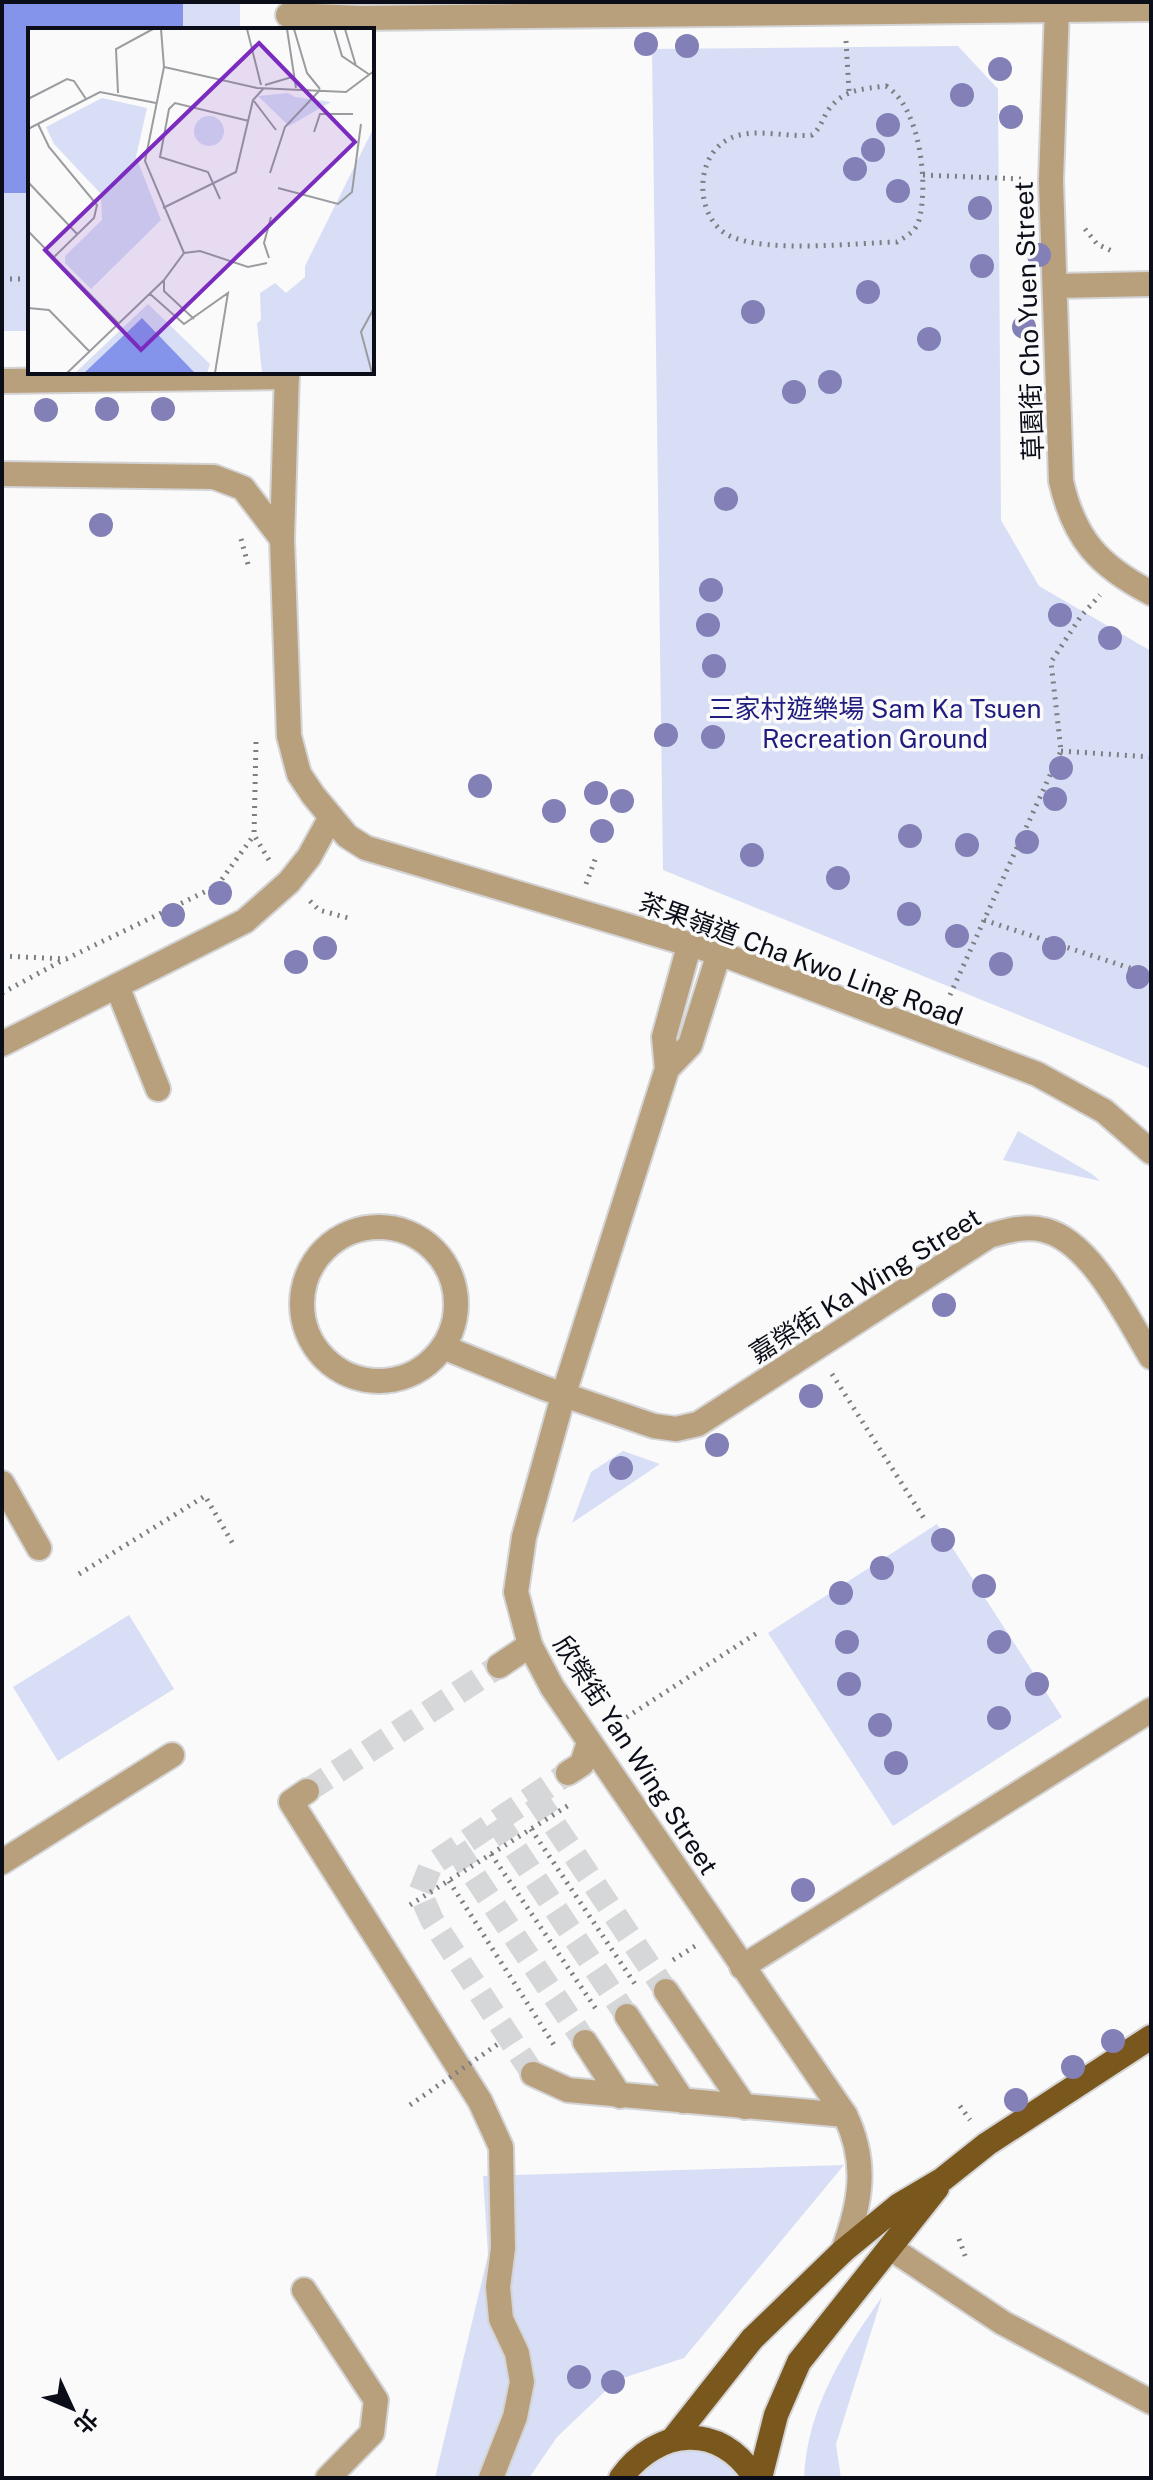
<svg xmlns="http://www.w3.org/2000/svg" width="1153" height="2480" viewBox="0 0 1153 2480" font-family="'Public Sans','Noto Sans TC',sans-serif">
	<rect width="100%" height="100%" fill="#fafafa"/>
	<g fill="#d8def5">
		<rect x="183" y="2" width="57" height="28"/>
		<path d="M 958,46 L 998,89 L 1001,520 L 1039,586 L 1151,651 L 1151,1069 L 663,870 L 652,49 Z"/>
		<rect x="2" y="193" width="28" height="138"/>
		<path d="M 1018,1131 L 1092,1174 L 1100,1181 L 1003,1160 Z"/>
		<path d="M 623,1451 L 660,1464 L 572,1523 L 591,1472 Z"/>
		<path d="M 937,1524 L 1062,1717 L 893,1826 L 768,1633 Z"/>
		<path d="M 129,1615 L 174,1689 L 58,1761 L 13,1687 Z"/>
		<path d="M 844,2165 L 684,2358 L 617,2380 L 557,2437 L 529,2478 L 435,2478 L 488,2255 L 483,2176 Z"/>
		<path d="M 882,2297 L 836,2444 L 841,2478 L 804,2478 C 807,2409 843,2352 882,2297 Z"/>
		<path d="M 676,2449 C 706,2448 724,2455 743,2478 L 634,2478 L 643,2466 Z"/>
	</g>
	<path fill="#8494ea" d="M 2,2 L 183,2 L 183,30 L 30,30 L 30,193 L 2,193 Z"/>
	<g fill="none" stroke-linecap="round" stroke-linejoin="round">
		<g stroke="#d6d7d8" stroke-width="24" stroke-dasharray="24 12" stroke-linecap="butt">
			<path d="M 307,1791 L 499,1666"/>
			<path d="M 535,1796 L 666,1991"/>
			<path d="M 496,1820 L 627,2016"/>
			<path d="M 455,1847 L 585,2042"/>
			<path d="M 533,2074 L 432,1920 L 420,1893 L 431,1865 L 568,1773"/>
		</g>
		<defs>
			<g id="minor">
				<path d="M 1057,8 L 1051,181 L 1061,481 C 1074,539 1099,566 1151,593"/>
				<path d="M 288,15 L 362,18 L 1151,9"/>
				<path d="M 1055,286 L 1151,284"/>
				<path d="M 287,372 L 282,539 L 289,736 L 299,774 L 313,795 L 347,836 L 366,848 L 719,953 L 1037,1074 L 1104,1111 L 1151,1152"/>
				<path d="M 2,381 L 287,377"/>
				<path d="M 2,474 L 214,477 L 243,488 L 282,539"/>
				<path d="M 719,953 L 690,1045 L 667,1069 L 564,1393 L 524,1537 L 516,1592 L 530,1645 L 552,1687 L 845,2115 C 868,2162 861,2203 843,2251"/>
				<path d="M 117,986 L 158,1089"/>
				<path d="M 2,1044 L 245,921 L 289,882 L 309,857 L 331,817"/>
				<path d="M 667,1069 L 664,1037 L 689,946"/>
				<circle cx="379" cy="1304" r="77"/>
				<path d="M 443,1347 L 544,1388 L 654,1426 L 676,1429 L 698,1424 L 989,1236 C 1006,1231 1026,1225 1044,1230 C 1091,1241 1127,1318 1151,1357"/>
				<path d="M 2,1483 L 39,1548"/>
				<path d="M 499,1666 L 530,1645"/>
				<path d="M 568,1773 L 582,1764 L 589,1742"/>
				<path d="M 307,1791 L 291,1802 L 480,2101 L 501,2147 L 503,2248 L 498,2287 L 501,2319 L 517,2353 L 522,2382 L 515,2417 L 491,2478"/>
				<path d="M 2,1862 L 172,1755"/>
				<path d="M 742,1967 L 1151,1710"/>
				<path d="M 666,1991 L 745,2107"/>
				<path d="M 627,2016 L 683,2101"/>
				<path d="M 585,2042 L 620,2096"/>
				<path d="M 533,2074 L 568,2090 L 845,2115"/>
				<path d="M 892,2249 L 1003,2323 L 1151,2402"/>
				<path d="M 304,2290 L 376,2400 L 372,2433 L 328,2478"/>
			</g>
			<g id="major">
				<path d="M 673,2439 L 752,2339 L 843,2251 L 899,2205 L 943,2179 L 987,2144 L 1151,2037"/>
				<path d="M 621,2478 C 657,2428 720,2421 755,2478"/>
				<path d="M 760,2478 L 776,2415 L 799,2362 L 937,2188"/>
			</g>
		</defs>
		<use href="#minor" stroke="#d4d4d6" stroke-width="28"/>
		<use href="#major" stroke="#d4d4d6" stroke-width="28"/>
		<g stroke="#7d7e83" stroke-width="5" stroke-dasharray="2 6" stroke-linecap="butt">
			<path d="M 846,41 L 849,91"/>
			<path d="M 886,86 C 920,107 929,183 919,220 C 916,231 907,236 897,242 C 854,243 771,253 732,237 C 696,222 692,160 727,140 C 751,126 785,138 812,135 C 821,128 822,119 829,109 C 844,89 863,89 886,86 Z"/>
			<path d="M 923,175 L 1022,179"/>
			<path d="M 1085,229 L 1097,244 L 1114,252"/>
			<path d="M 2,279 L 30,279"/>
			<path d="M 241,539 L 249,568"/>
			<path d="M 256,742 L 254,835 L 269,860"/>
			<path d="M 1061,751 L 1151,757"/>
			<path d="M 586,884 L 596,857"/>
			<path d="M 310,901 L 319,910 L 352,919"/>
			<path d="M 984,920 L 1151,975"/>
			<path d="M 2,956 L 66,959 L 217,886 L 254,835"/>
			<path d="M 2,993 L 65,959"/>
			<path d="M 950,995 L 1061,751 L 1051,662 L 1081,616 L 1100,595"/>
			<path d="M 832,1374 L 925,1520"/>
			<path d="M 79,1574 L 205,1496 L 233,1544"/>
			<path d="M 613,1726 L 760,1631"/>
			<path d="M 531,1829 L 635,1984"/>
			<path d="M 491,1854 L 596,2009"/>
			<path d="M 449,1881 L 554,2045"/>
			<path d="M 410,1905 L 569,1805"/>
			<path d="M 673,1960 L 695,1946"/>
			<path d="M 960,2106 L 970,2120"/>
			<path d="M 959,2239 L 967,2261"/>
		</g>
		<use href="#minor" stroke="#b9a07c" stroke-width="24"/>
		<use href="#major" stroke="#7a571c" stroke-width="24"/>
		<path stroke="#7d7e83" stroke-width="5" stroke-dasharray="2 6" stroke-linecap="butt" d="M 410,2105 L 498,2044"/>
	</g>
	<g fill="#8280b6">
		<circle cx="646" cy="44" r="12"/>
		<circle cx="687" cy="46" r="12"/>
		<circle cx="1000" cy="69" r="12"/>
		<circle cx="962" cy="95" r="12"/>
		<circle cx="1011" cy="117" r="12"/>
		<circle cx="888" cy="125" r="12"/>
		<circle cx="873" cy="150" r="12"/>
		<circle cx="855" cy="169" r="12"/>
		<circle cx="898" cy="191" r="12"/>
		<circle cx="980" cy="208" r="12"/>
		<circle cx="1039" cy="255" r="12"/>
		<circle cx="982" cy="266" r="12"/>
		<circle cx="868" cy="292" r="12"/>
		<circle cx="753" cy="312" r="12"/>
		<circle cx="1024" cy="327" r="12"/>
		<circle cx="929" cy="339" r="12"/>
		<circle cx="830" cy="382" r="12"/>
		<circle cx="794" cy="392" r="12"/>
		<circle cx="107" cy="409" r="12"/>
		<circle cx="163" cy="409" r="12"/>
		<circle cx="46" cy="410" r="12"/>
		<circle cx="726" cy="499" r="12"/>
		<circle cx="101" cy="525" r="12"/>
		<circle cx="711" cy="590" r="12"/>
		<circle cx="1060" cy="615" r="12"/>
		<circle cx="708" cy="625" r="12"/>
		<circle cx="1110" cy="638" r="12"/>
		<circle cx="714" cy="666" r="12"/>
		<circle cx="666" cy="735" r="12"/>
		<circle cx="713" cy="737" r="12"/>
		<circle cx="1061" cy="768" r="12"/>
		<circle cx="480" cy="786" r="12"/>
		<circle cx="596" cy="793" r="12"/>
		<circle cx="1055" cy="799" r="12"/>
		<circle cx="622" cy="801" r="12"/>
		<circle cx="554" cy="811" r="12"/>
		<circle cx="602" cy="831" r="12"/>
		<circle cx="910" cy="836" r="12"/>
		<circle cx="1027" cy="842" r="12"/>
		<circle cx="967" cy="845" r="12"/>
		<circle cx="752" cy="855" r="12"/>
		<circle cx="838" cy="878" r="12"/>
		<circle cx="220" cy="893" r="12"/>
		<circle cx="909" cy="914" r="12"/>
		<circle cx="173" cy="915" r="12"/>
		<circle cx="957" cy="936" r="12"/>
		<circle cx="325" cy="948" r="12"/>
		<circle cx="1054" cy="948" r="12"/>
		<circle cx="296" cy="962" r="12"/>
		<circle cx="1001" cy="964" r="12"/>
		<circle cx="1138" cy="977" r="12"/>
		<circle cx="944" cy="1305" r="12"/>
		<circle cx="811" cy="1396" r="12"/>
		<circle cx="717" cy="1445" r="12"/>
		<circle cx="621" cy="1468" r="12"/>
		<circle cx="943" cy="1540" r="12"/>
		<circle cx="882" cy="1568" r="12"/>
		<circle cx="984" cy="1586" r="12"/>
		<circle cx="841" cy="1593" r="12"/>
		<circle cx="847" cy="1642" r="12"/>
		<circle cx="999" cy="1642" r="12"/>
		<circle cx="849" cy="1684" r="12"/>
		<circle cx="1037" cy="1684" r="12"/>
		<circle cx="999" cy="1718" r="12"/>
		<circle cx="880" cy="1725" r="12"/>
		<circle cx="896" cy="1763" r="12"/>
		<circle cx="803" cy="1890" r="12"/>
		<circle cx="1113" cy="2041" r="12"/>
		<circle cx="1073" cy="2067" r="12"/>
		<circle cx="1016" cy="2100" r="12"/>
		<circle cx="579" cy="2377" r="12"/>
		<circle cx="613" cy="2382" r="12"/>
	</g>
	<g text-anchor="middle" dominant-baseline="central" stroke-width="7" stroke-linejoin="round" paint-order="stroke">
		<g font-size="26" fill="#0b0e18" stroke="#fafafa">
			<text transform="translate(1028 321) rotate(-92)">草園街 Cho Yuen Street</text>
			<text transform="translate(801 959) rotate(20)">茶果嶺道 Cha Kwo Ling Road</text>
			<text transform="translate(865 1285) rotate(-32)">嘉榮街 Ka Wing Street</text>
			<text transform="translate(636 1755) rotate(57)">欣榮街 Yan Wing Street</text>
		</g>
		<g font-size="26" fill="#201c7f" stroke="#fafafa">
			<text x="875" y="708">三家村遊樂場 Sam Ka Tsuen<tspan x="875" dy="30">Recreation Ground</tspan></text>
		</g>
	</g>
	<g transform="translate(28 28)">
		<rect width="346" height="346" fill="#fafafa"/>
		<path d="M 260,65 L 267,69 L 303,74 L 261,98 L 230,68 ZM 74,70 L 119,80 L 108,129 L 133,192 L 63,261 L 37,235 L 37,228 L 74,192 L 73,166 L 26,116 L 18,99 ZM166 103a15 15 0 1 1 30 0a15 15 0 1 1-30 0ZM 346,99 L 346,345 L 234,345 L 229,295 L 233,292 L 232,265 L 247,255 L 258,265 L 277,249 L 277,238 ZM 120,276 L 182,336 L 179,345 L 167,345 L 114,290 L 56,345 L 47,345 Z" fill="#d8def5"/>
		<path d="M 114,290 L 167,345 L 56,345 Z" fill="#8494ea"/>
		<path fill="none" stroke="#9a9ca0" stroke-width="2" d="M 133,1 L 136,39 L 229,60 L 318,64 L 346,43M 219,1 L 233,57M 259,1 L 268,60M 266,1 L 279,45 L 292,61M 306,1 L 314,28 L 342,47M 317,1 L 328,38M 136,39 L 117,133 L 156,225M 237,57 L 264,49M 90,65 L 88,21 L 125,1M 0,71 L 39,51 L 46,53 L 58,71M 226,73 L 248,102M 10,96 L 21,119 L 69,177 L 66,190 L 25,230M 0,101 L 72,64 L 128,75M 286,104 L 292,86 L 325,86M 242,145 L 257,99 L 292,62M 0,154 L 50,207M 250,160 L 310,176 L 324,164 L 333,96M 192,171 L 180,144 L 132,129 L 141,81 L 147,75 L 221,93M 135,180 L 208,144 L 225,72 L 235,61M 0,203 L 90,295M 156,225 L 172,223 L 220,239 L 239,235M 241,230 L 236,215 L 243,189M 136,252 L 136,263 L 166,291M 121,265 L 156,296 L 200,265 L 187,345M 0,280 L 21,282 L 61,323M 39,345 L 136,252 L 156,225M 344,345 L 333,304 L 346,280"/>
		<path fill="#7b2cbf" fill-opacity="0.15" stroke="#7b2cbf" stroke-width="4" d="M 231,15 L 327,114 L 113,322 L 17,222 Z"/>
		<rect width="346" height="346" fill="none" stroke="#0b0e18" stroke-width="4"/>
	</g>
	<rect width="1153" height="2480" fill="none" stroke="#0b0e18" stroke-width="8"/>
	<g transform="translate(72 2408) rotate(134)" stroke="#fafafa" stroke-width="6" paint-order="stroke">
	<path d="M0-6L14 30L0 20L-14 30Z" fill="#0b0e18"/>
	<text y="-12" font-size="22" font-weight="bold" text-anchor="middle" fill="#0b0e18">北</text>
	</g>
</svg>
